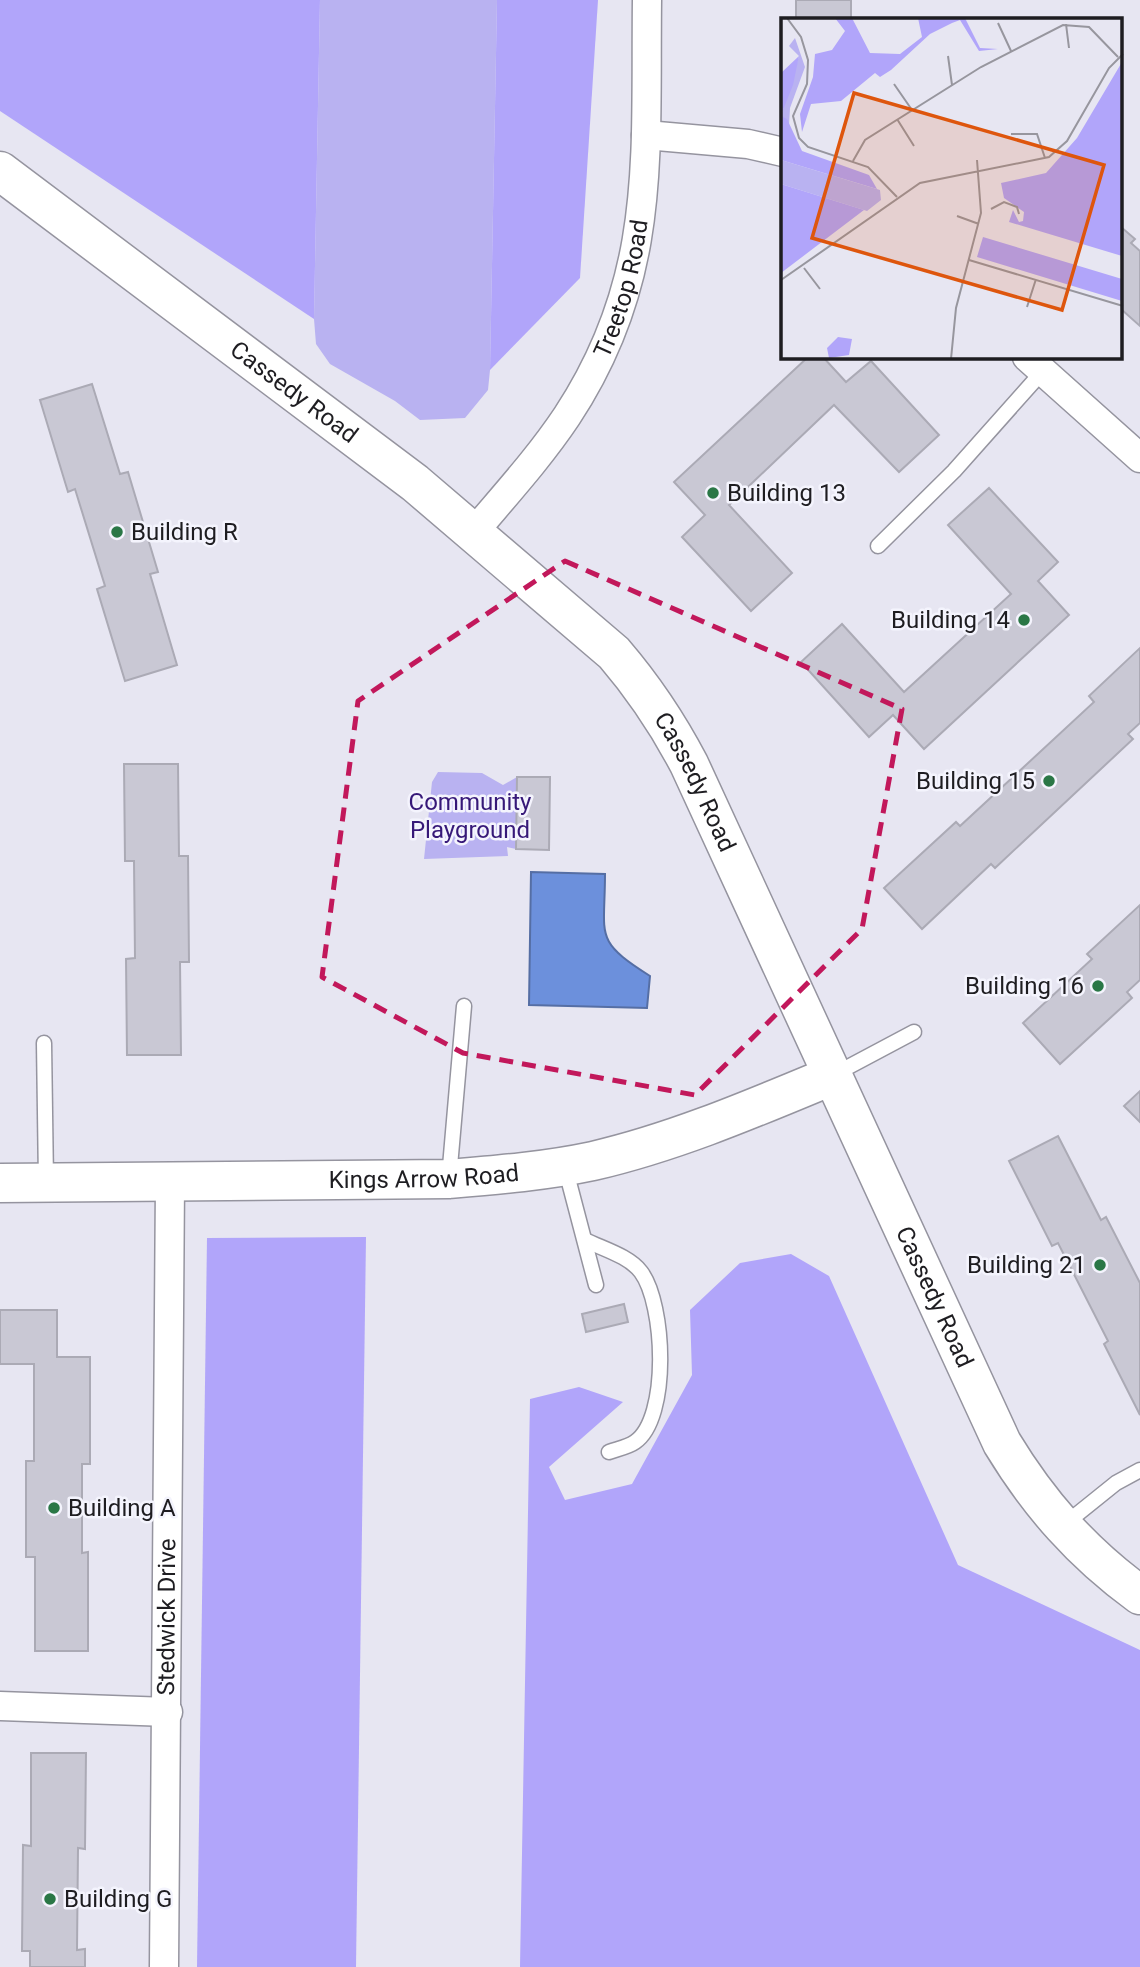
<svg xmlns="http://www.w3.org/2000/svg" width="1140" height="1967" viewBox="0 0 1140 1967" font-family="Roboto,sans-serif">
	<rect width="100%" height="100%" fill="#e7e6f2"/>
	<g fill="#b9b2f1">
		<path d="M 320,0 L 497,0 L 490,370 L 488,390 L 465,418 L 420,420 L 395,401 L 330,364 L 316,344 L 314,319 Z"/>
		<path d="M 438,772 L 482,773 L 503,785 L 517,777 L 516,849 L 507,847 L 508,856 L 424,859 L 432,782 Z"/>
	</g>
	<g fill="#b1a5fa">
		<path d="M 0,0 L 320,0 L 314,319 L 0,111 Z"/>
		<path d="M 497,0 L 598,0 L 580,278 L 490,370 Z"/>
		<path d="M 366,1237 L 356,1967 L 197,1967 L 207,1238 Z"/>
		<path d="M 791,1254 L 829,1276 L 958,1565 L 1140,1650 L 1140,1967 L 520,1967 L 530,1399 L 579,1387 L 623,1402 L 549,1467 L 565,1500 L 632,1484 L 692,1375 L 690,1310 L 740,1263 Z"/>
	</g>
	<path fill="#6c90dc" stroke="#556ea4" stroke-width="2" d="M 531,872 L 605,874 C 605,937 593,940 650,976 L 647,1008 L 529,1005 Z"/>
	<g fill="#c9c8d4" stroke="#abaab5" stroke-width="2">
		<rect x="796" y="0" width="55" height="19"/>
		<path d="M 1121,227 L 1135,239 L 1131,243 L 1140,251 L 1140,326 L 1121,309 Z"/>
		<path d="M 808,357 L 823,357 L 846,382 L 871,361 L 939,435 L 899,472 L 834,405 L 729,505 L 792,573 L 751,611 L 682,537 L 705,515 L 674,482 Z"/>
		<path d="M 92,384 L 120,474 L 128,472 L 158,572 L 150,574 L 177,665 L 125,681 L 97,589 L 105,586 L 75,489 L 68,492 L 40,400 Z"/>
		<path d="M 989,488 L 1058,562 L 1038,581 L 1069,615 L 924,749 L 893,715 L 869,737 L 801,662 L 842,624 L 904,692 L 1011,594 L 948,525 Z"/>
		<path d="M 1140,648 L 1140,723 L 1128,734 L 1133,739 L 995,868 L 991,864 L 922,929 L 884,888 L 956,822 L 960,826 L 1094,702 L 1089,696 Z"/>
		<path d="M 124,764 L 178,764 L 179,856 L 188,856 L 189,962 L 180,962 L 181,1055 L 127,1055 L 126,959 L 135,958 L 134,861 L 125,861 Z"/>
		<path d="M 517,777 L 550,777 L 549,850 L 516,849 Z"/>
		<path d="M 1140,905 L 1140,980 L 1127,992 L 1132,998 L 1060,1064 L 1023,1023 L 1092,959 L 1087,954 Z"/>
		<path d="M 1140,1091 L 1140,1122 L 1124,1106 Z"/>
		<path d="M 1058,1136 L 1101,1220 L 1106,1217 L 1140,1283 L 1140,1415 L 1104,1344 L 1108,1341 L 1058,1243 L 1052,1246 L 1009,1161 Z"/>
		<path d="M 624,1304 L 628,1322 L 586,1332 L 582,1314 Z"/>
		<path d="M 0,1310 L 57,1310 L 57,1357 L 90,1357 L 90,1464 L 82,1464 L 82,1553 L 88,1552 L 88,1651 L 35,1651 L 35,1557 L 26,1557 L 26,1461 L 34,1461 L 34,1364 L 0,1364 Z"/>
		<path d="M 31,1753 L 86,1753 L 85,1849 L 78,1848 L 77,1950 L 85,1949 L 85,1967 L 30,1967 L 30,1951 L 22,1951 L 23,1845 L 31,1846 Z"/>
	</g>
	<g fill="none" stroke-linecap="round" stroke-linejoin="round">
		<defs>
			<g id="lane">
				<path d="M 878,546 L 954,471 L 1043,371"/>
				<path d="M 44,1043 L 46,1182"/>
				<path d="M 835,1074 L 914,1032"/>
				<path d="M 565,1167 L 596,1285"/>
				<path d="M 449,1178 L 464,1006"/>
				<path d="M 585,1240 C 603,1249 629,1256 641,1272 C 665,1304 670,1418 635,1442 C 628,1447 617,1449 609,1452"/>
				<path d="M 1065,1524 L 1116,1483 L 1140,1470"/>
			</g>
			<g id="street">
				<path d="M 646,135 L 748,144 L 783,152"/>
				<path d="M 1027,357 L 1140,458"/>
				<path id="s1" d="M 473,533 C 505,495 539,458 567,416 C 658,278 645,157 647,0"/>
				<path d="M 0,1706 L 168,1712"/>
				<path id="s2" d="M 164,1967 L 170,1182"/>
			</g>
			<g id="secondary">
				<path id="s3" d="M 0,171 L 415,483 L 614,653 C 644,688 668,724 689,764 L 1002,1443 C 1039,1504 1082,1553 1140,1595"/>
				<path id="s4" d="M 0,1183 L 449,1179 C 497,1175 546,1171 593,1161 C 675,1142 754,1108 831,1076"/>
			</g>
		</defs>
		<use href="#lane" stroke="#95949f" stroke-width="17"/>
		<use href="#street" stroke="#95949f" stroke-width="31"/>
		<use href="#secondary" stroke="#95949f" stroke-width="41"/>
		<use href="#lane" stroke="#fff" stroke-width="14"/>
		<use href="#street" stroke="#fff" stroke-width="28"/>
		<use href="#secondary" stroke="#fff" stroke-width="38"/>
	</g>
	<path fill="none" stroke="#c2185b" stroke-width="5" stroke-dasharray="14 9" stroke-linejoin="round" d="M 565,561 L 902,709 L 862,929 L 695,1095 L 463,1053 L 322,977 L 358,701 Z"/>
	<g fill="#2a7746" stroke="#f4f4fd" stroke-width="2.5">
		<circle cx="713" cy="493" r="7"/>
		<circle cx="117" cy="532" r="7"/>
		<circle cx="1024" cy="620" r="7"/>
		<circle cx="1049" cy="781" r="7"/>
		<circle cx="1098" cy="986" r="7"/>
		<circle cx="1100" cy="1265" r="7"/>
		<circle cx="54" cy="1508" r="7"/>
		<circle cx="50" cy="1899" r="7"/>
	</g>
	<g text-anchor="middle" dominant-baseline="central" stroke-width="5" stroke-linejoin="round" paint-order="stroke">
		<g font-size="24" fill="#1e1d21" stroke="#f4f4fd">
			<text stroke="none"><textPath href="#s1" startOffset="290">Treetop Road</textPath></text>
			<text stroke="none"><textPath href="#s3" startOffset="368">Cassedy Road</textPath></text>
			<text stroke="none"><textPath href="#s3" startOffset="934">Cassedy Road</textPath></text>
			<text stroke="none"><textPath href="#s4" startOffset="424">Kings Arrow Road</textPath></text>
			<text stroke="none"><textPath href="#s3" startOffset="1502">Cassedy Road</textPath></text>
			<text stroke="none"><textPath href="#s2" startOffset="350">Stedwick Drive</textPath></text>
		</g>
		<g font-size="24" fill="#1e1d21" stroke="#f4f4fd" text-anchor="start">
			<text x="727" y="493">Building 13</text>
			<text x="131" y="532">Building R</text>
			<text x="1010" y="620" text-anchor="end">Building 14</text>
			<text x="1035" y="781" text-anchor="end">Building 15</text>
			<text x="1084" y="986" text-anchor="end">Building 16</text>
			<text x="1086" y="1265" text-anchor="end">Building 21</text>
			<text x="68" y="1508">Building A</text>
			<text x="64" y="1899">Building G</text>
		</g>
		<g font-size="24" fill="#361878" stroke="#f4f4fd">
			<text x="470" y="802">Community<tspan x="470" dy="28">Playground</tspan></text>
		</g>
	</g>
	<g transform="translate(781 18)">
		<rect width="341" height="341" fill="#e7e6f2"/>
		<path d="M 14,20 L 24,49 L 9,90 L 8,108 L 0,98 L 18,38 L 8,28 ZM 0,142 L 99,172 L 100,182 L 86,193 L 0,166 Z" fill="#b9b2f1"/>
		<path d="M 54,0 L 71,0 L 89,35 L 119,36 L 141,19 L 137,0 L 184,0 L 199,30 L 217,31 L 198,33 L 179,2 L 171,5 L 149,16 L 110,52 L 99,59 L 94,55 L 60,83 L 30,86 L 21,114 L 19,96 L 32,59 L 34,36 L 51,32 L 64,13 ZM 18,38 L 12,67 L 0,97 L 0,55 ZM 341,44 L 341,238 L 228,204 L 232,192 L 238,204 L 242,203 L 243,194 L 223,180 L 220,165 L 265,155 L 296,120 ZM 0,98 L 6,101 L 21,133 L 88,157 L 96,171 L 0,142 ZM 0,166 L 83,192 L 0,255 ZM 202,219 L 341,261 L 341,283 L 196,239 ZM 57,319 L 71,321 L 68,337 L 48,340 L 46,330 Z" fill="#b1a5fa"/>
		<path fill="none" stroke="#97969e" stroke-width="2" d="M 6,0 L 20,19 L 27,42 L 26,66 L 12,98 L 18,120 L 27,129 L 87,149 L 116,179M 217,5 L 230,33M 285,6 L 288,30M 167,38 L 171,67M 113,66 L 131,92M 116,101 L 133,128M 230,116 L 256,116 L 264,140M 72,143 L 84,122 L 200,49 L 282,7 L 308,9 L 337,39M 210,191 L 223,184 L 236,189 L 238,196M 176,198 L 198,206M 188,242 L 342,288M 23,250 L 39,271M 0,262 L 139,165 L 268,139 L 286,123 L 328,50 L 342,36M 246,289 L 255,261M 170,341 L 175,290 L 200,195 L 196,142"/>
		<path fill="#de560d" fill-opacity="0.15" stroke="#de560d" stroke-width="3.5" d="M 73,75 L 323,147 L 281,292 L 31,220 Z"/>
		<rect width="341" height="341" fill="none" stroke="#1e1d21" stroke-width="3.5"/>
	</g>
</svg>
